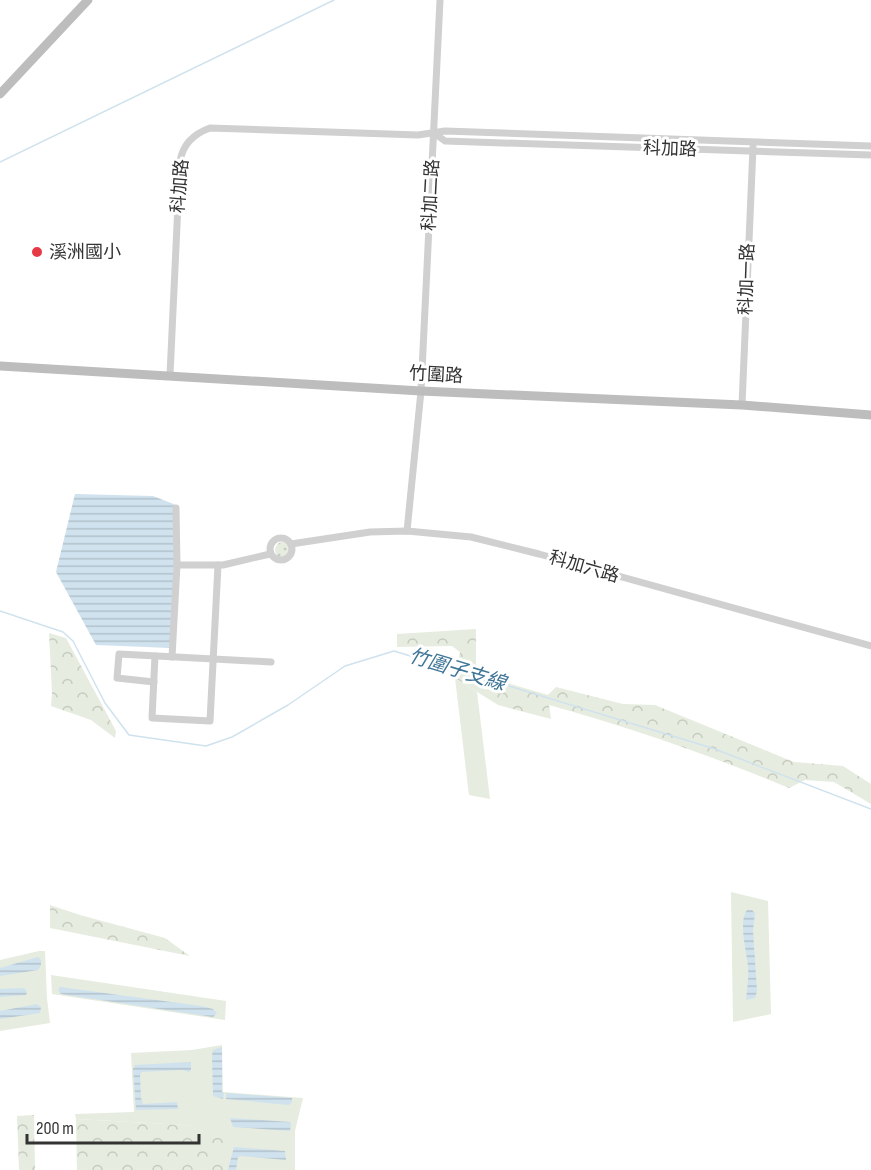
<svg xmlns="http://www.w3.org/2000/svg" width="871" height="1170" viewBox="0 0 871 1170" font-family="'Sofia Sans Condensed','Noto Sans TC',sans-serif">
	<defs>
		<pattern id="grass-dots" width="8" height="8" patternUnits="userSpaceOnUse" patternTransform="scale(1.5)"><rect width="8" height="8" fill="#e6ecdf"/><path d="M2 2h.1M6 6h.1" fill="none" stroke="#c6cbc0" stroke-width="1.8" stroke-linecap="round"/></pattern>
		<pattern id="forest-crowns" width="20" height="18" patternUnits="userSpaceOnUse" patternTransform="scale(1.5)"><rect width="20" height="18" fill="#e6ecdf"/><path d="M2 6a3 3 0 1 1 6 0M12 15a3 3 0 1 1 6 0" fill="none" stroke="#c6cbc0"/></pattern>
		<pattern id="water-rules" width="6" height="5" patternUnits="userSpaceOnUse" patternTransform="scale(1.5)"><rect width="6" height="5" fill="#cfe2ee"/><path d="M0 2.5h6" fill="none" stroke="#b2c2cd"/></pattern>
	</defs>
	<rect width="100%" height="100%" fill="#fff"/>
	<circle fill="url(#grass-dots)" cx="283" cy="550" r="8"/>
	<g fill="url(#forest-crowns)">
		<path d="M 476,629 L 476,674 L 548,695 L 556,687 L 623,704 L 655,705 L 794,762 L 843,766 L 871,784 L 871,804 L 834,782 L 805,780 L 789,788 C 710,755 631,728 549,705 L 551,719 L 498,705 L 455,678 L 460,652 L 452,646 L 397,647 L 397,634 Z"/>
		<path d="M 49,633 L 66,638 L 116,731 L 115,738 L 91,720 L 51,706 L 52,693 Z"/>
		<path d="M 50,905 L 80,915 L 165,938 L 190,956 L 50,928 Z"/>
		<path d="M 34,1115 L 35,1170 L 19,1170 L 17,1116 Z"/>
		<path d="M 76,1119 L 186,1125 L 231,1142 L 224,1170 L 77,1170 Z"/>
	</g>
	<g fill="#e6ecdf">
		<path d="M 455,678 L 477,692 L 490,799 L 469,795 Z"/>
		<path d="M 731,892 L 768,901 L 771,1014 L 733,1022 Z"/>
		<path d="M 39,951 L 45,951 L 47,998 L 50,1023 L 0,1031 L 0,960 Z"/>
		<path d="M 51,975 L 226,1001 L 225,1020 L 52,994 Z"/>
		<path d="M 222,1045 L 223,1092 L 303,1098 L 295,1131 L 295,1170 L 224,1170 L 230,1142 L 186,1125 L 76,1119 L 75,1114 L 134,1112 L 131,1053 L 192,1050 Z"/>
	</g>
	<g fill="url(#water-rules)">
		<path d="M 75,494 L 153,496 L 176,505 L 171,648 L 96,645 L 56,572 Z"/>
		<path d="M 747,910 L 752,910 L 755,913 L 753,930 L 757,991 L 755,998 L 746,1000 C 747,989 749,977 748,966 C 747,952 738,922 747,910 Z"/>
		<path d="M 38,957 L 41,960 L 41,965 L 38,970 L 0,976 L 0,968 Z"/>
		<path d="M 60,987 L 201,1006 L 213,1009 L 217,1013 L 213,1017 L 61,994 L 58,990 Z"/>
		<path d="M 24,988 L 27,992 L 26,995 L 0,997 L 0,989 Z"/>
		<path d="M 37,1004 L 41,1007 L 40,1013 L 0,1019 L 0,1011 Z"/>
		<path d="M 222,1047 L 222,1092 L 224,1093 L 223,1099 L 213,1096 L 212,1055 L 213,1050 Z"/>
		<path d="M 191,1062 L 191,1070 L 189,1072 L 183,1070 L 142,1072 L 140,1074 L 141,1098 L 143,1104 L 177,1102 L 178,1109 L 136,1110 L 133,1069 L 135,1065 Z"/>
		<path d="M 226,1093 L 292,1098 L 292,1102 L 289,1105 L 226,1099 Z"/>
		<path d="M 230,1118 L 290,1122 L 291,1123 L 290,1131 L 233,1127 Z"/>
		<path d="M 234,1147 L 285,1151 L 286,1160 L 241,1156 L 238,1157 L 236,1170 L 228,1170 Z"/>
	</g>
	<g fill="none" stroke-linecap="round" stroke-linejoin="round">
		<g stroke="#cfe2ee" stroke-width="1.5">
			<path d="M 0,162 L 334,0"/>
			<path d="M 0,611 L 63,632 L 73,641 L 105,703 L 129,735 L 206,746 L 232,737 L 288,705 L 345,666 L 394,651 L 712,748 L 871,809"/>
		</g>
		<g stroke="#d0d0d0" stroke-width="7">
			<path d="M 434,133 L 445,141 L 871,155"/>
			<path d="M 170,375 L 180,161 C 183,144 193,134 210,128 L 418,135 L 445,131 L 871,146"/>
			<path d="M 742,405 L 753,147"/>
			<path d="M 407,531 L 421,391 L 440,0"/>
			<circle cx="281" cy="549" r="11"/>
			<path d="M 291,544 L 370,532 L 407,531 L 471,537 L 539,554 L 871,646"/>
			<path d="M 177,565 L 223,565 L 270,554"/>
			<path d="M 155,656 L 152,718 L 210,721 L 218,565"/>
			<path d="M 172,657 L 177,565 L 176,508"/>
			<path d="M 154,682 L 117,678 L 119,654 L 271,662"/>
		</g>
		<g stroke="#bdbdbd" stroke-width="9">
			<path d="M 0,94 L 88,0"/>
			<path d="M 0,366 L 421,391 L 742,405 L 871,415"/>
		</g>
	</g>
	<circle fill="#e63946" stroke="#fff" stroke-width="2" cx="37" cy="252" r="6"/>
	<g text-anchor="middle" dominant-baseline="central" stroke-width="6" stroke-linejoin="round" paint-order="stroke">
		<g font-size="18" fill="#333" stroke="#fff">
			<text transform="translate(670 149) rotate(2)">科加路</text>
			<text transform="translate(180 186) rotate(-85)">科加路</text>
			<text transform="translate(431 195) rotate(-87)">科加二路</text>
			<text transform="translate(747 279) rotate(-88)">科加一路</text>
			<text transform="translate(436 375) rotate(3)">竹圍路</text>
			<text transform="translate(584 567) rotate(16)">科加六路</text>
		</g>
		<g font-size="18" fill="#333" stroke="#fff" text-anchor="start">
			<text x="49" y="252">溪洲國小</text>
		</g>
		<g font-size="20" font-style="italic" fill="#3f7597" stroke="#fff">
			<text transform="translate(457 670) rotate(17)">竹圍子支線</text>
		</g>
	</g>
	<path d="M27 1134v9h172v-9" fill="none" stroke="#333333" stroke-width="3"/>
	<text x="36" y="1134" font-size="18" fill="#333333" stroke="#ffffff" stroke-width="4.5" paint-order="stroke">200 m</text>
</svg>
